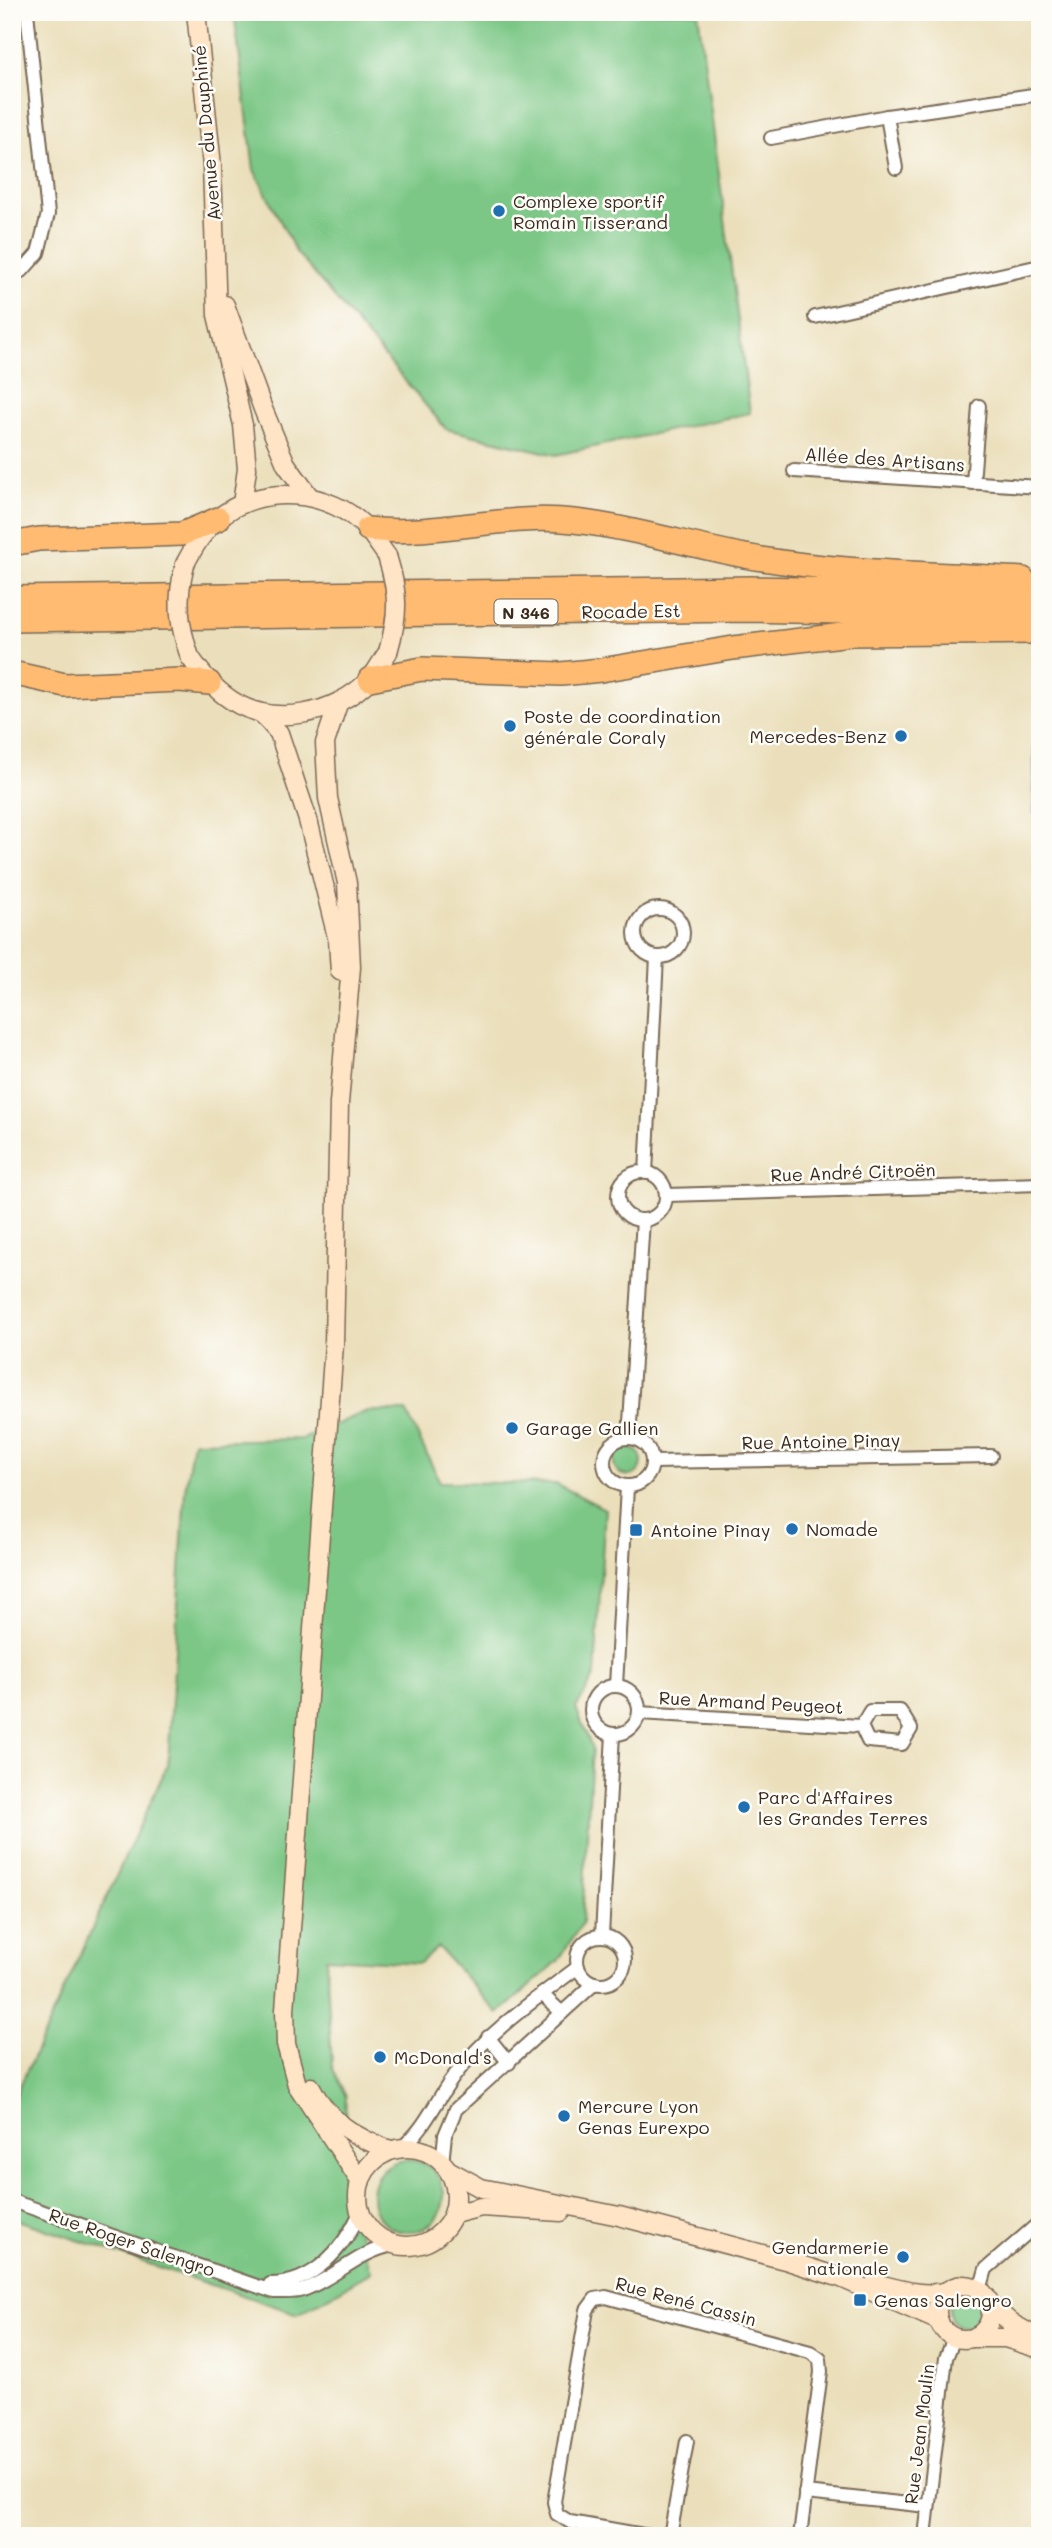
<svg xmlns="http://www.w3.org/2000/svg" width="1052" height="2548" viewBox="0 0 1052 2548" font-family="Mali,sans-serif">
	<rect width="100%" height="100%" fill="#fdfcf7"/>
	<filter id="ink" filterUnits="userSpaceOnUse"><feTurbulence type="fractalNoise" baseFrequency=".0143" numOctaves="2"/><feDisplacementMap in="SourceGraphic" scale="14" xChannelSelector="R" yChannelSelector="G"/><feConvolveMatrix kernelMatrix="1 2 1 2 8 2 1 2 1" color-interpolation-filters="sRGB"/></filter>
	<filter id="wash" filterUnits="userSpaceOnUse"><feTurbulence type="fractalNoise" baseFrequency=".00686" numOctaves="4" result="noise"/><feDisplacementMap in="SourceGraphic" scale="28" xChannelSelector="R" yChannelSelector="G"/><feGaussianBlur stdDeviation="1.57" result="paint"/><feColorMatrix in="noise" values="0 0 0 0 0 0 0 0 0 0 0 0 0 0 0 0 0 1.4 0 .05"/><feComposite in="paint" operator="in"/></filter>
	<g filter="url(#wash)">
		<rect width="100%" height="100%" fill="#ebdfbb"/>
		<g fill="#7cc786" stroke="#5c7852" stroke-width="2">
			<path d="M 234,12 L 698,12 L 750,413 L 556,455 L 446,429 L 296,252 L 254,170 Z"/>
			<path d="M 367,1411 L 406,1411 L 440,1482 L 557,1484 L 605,1509 L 595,1675 L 576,1708 L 592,1748 L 582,1923 L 558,1961 L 498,2014 L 438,1947 L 420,1963 L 326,1958 L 332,2067 L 346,2097 L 342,2174 L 371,2272 L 298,2314 L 12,2218 L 12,2103 L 168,1764 L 185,1490 L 193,1441 L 303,1439 Z"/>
			<circle cx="628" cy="1462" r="14"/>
			<circle cx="408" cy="2196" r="36"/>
			<circle cx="965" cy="2311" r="16"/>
		</g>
		<rect fill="#85b8f2" stroke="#607188" stroke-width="2" x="1034" y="743" width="6" height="71"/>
	</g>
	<g filter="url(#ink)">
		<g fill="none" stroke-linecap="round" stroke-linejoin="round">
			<defs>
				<g id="street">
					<path d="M 887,116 L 896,168"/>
					<path d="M 771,138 L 887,116 L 1040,94"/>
					<path d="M 12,276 L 23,270 L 38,253 L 48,214 L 27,12"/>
					<path d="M 815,317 L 1040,266"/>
					<path d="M 794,471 L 1040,487"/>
					<path d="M 973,483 L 979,406"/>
					<circle cx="659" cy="933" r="24"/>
					<circle cx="642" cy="1196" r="24"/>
					<path d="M 646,1173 L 657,957"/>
					<path d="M 667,1195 L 1040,1184"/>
					<circle cx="628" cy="1462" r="24"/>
					<path d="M 629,1438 L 643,1220"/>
					<path d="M 652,1462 L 991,1456"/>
					<circle cx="615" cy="1710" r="24"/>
					<path d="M 616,1686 L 627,1487"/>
					<path d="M 639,1713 L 861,1726 L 868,1741 L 902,1744 L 911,1729 L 900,1711 L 870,1711 L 861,1726"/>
					<path d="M 602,1935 L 613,1734"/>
					<circle cx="601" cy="1960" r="24"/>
					<path d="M 543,1995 L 562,2013"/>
					<path d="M 488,2037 L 509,2063"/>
					<path d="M 401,2148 C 428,2127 437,2096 459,2070 C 492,2029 536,1999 578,1967"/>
					<path d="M 442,2164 L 445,2135 L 456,2109 L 595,1983"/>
					<path d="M 12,2201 L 274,2292 C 283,2292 294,2293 303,2290 C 336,2278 358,2251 394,2245"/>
					<path d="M 270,2284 C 314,2284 343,2249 360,2213"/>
					<path d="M 980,2290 L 986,2269 L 1040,2222"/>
					<path d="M 805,2493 L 928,2506"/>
					<path d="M 649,2536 L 570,2522 L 557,2514 L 554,2502 L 587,2310 L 595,2299 L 606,2297 L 810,2352 L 820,2359 L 821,2372 L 800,2536"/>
					<path d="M 670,2536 L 687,2441"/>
					<path d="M 925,2536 L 946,2358 L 954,2338"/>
				</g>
				<g id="secondary">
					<path d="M 196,12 L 212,166 L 217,315 L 243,425 L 247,469 L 242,504"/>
					<path d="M 225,305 L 263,409 L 286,464 L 309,496"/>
					<path d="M 185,564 C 194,547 202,533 216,520 C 258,483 331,488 368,530 C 375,538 381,548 387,556"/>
					<path d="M 190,657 C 202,674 213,688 231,700 C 273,728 336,715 370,679 C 377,671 382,660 388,652"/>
					<path d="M 338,704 L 325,743 L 328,798 L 347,883 L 351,967 L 339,1103 L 334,1344 L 285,2010 L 286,2044 L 297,2085 L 360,2181"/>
					<path d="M 261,713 L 279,733 L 308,820 L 338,941 L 340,971"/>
					<path d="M 311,2087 C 327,2120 358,2140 391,2150"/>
					<circle cx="407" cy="2197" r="49"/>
					<path d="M 448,2170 L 481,2188 L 619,2216 L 785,2260 L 841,2278 L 939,2321"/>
					<path d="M 454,2214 L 481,2207 L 561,2212"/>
					<path d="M 875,2283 C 899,2289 924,2298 948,2291"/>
					<circle cx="964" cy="2312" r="27"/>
					<path d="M 990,2304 L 1011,2323 L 1040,2339"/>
					<path d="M 973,2338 L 1005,2338 L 1040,2349"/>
				</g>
				<g id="highway">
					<path d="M 368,529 C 436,537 505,513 574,521 C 637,528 700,549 762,559 C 848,573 936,573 1023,579"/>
					<path d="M 12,544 L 39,539 L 182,534 L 218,519"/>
					<path d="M 12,598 L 751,588 L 1040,594"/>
					<path d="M 12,620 L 747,610 L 1040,616"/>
					<path d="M 12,673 L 65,685 L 180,680 L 209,683"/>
					<path d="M 370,679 L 422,669 L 561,674 L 601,670 L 733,648 L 851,634 L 1040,632"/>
				</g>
			</defs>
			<use href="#street" stroke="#796955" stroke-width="16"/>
			<use href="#secondary" stroke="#796955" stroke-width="21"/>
			<use href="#highway" stroke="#796955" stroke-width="26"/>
			<use href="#street" stroke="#fff" stroke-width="12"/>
			<use href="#secondary" stroke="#ffe4c6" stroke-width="18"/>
			<use href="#highway" stroke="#ffbb71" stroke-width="23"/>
			<defs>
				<g id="secondary-bridge">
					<path d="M 387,556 C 399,594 399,614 388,652"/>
					<path d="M 185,564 C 176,599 178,623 190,657"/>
				</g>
			</defs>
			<use href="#secondary-bridge" stroke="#796955" stroke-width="21" stroke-linecap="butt"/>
			<use href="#secondary-bridge" stroke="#ffe4c6" stroke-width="18"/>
		</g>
	</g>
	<g fill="#1f6fb2" stroke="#fdfcf7" stroke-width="2.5">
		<circle cx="499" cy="211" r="7"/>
		<circle cx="510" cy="726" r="7"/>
		<circle cx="901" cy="736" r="7"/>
		<circle cx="512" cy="1428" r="7"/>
		<circle cx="792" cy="1529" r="7"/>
		<rect x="629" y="1523" width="14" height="14" rx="3.5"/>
		<circle cx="744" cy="1807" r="7"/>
		<circle cx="380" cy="2057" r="7"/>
		<circle cx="564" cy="2116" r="7"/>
		<circle cx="903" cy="2257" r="7"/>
		<rect x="853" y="2293" width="14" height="14" rx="3.5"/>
	</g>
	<g text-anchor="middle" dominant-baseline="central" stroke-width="5" stroke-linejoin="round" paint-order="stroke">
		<rect fill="#fdfcf7" stroke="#75695f" stroke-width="2" x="494.5" y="599.5" width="63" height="25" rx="5"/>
		<g font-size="16" font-weight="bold" fill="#3b2a1e">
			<text x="526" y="612">N 346</text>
		</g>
		<g font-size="18" fill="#3b2a1e" stroke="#fdfcf7">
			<text transform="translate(206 133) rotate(-95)">Avenue du Dauphiné</text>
			<text transform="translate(885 459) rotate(4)">Allée des Artisans</text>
			<text transform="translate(631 611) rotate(-1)">Rocade Est</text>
			<text transform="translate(853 1172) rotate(-2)">Rue André Citroën</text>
			<text transform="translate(821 1441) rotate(-1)">Rue Antoine Pinay</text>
			<text transform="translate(751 1702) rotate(3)">Rue Armand Peugeot</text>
			<text transform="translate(132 2242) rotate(19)">Rue Roger Salengro</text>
			<text transform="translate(686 2301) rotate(15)">Rue René Cassin</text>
			<text transform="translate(919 2434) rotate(-83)">Rue Jean Moulin</text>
		</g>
		<g font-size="18" fill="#3b2a1e" stroke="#fdfcf7" text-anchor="start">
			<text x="513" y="201">Complexe sportif<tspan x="513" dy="21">Romain Tisserand</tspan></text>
			<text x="524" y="716">Poste de coordination<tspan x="524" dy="21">générale Coraly</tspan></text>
			<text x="887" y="736" text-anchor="end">Mercedes-Benz</text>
			<text x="526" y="1428">Garage Gallien</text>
			<text x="806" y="1529">Nomade</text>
			<text x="650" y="1530">Antoine Pinay</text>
			<text x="758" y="1797">Parc d'Affaires<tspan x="758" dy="21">les Grandes Terres</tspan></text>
			<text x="394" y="2057">McDonald's</text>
			<text x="578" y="2106">Mercure Lyon<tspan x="578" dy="21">Genas Eurexpo</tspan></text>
			<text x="889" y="2247" text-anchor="end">Gendarmerie<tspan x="889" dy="21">nationale</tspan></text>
			<text x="874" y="2300">Genas Salengro</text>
		</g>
	</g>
	<rect width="1052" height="2548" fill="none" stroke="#fdfcf7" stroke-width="42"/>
</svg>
